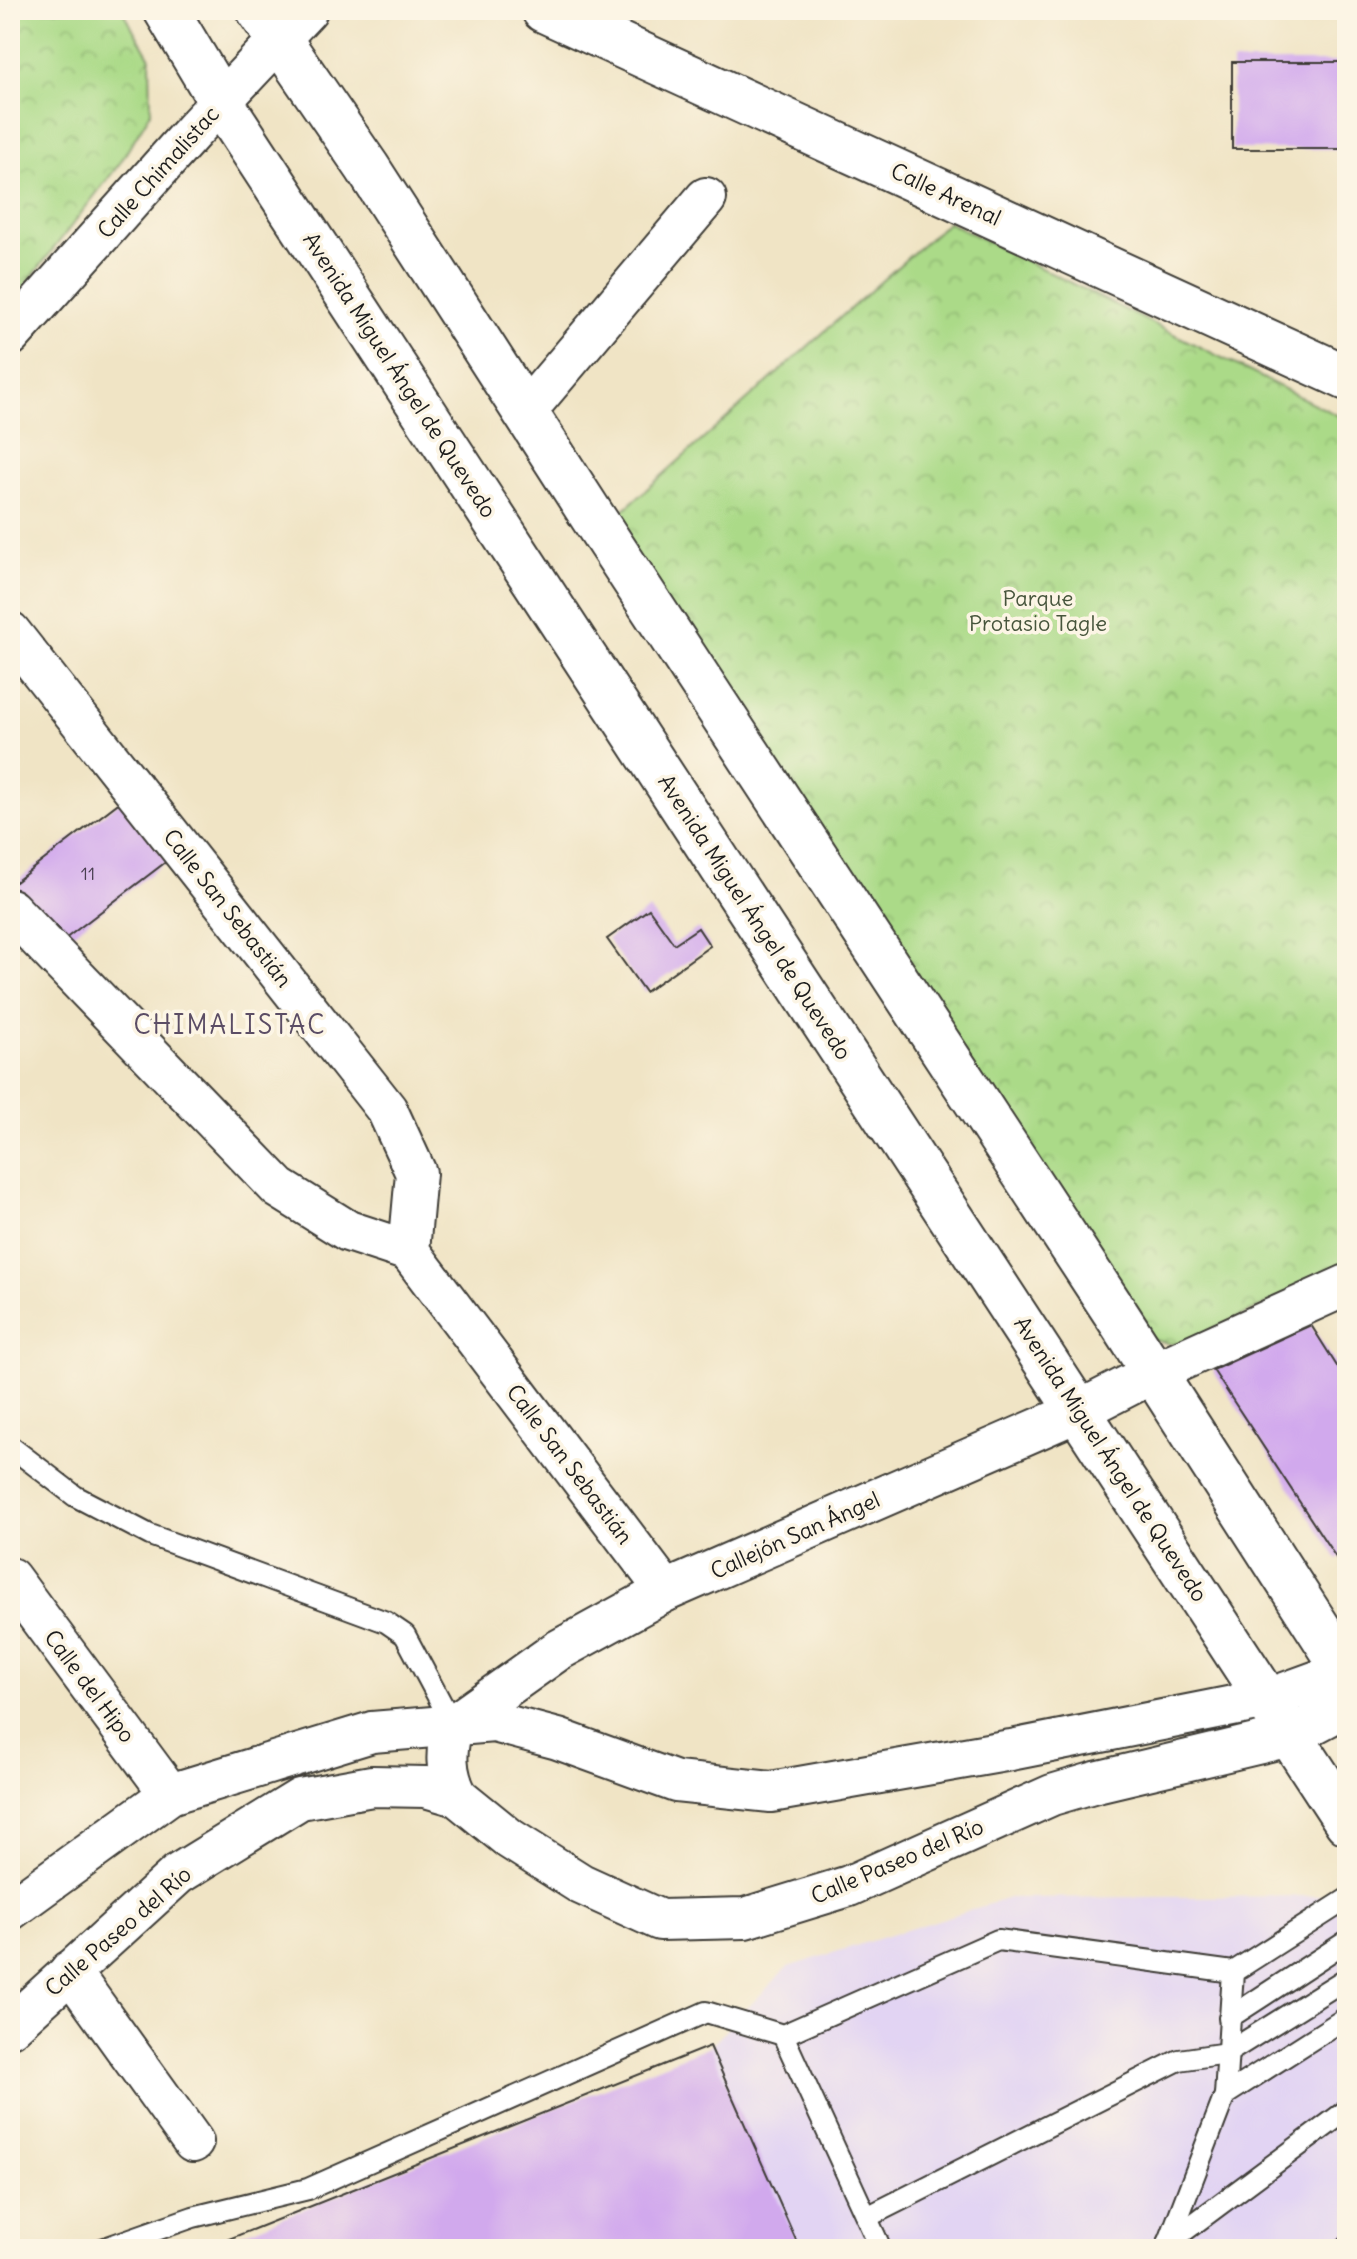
<svg xmlns="http://www.w3.org/2000/svg" width="1357" height="2259" viewBox="0 0 1357 2259" font-family="Delius,sans-serif">
	<defs>
		<pattern id="park-crowns" width="20" height="18" patternUnits="userSpaceOnUse" patternTransform="scale(2)"><rect width="20" height="18" fill="#abda88"/><path d="M2 6a3 3 0 1 1 6 0M12 15a3 3 0 1 1 6 0" fill="none" stroke="#93ba75"/></pattern>
	</defs>
	<rect width="100%" height="100%" fill="#fcf5e5"/>
	<filter id="ink" filterUnits="userSpaceOnUse"><feTurbulence type="fractalNoise" baseFrequency=".0125" numOctaves="2"/><feDisplacementMap in="SourceGraphic" scale="16" xChannelSelector="R" yChannelSelector="G"/><feConvolveMatrix kernelMatrix="1 2 1 2 8 2 1 2 1" color-interpolation-filters="sRGB"/></filter>
	<filter id="wash" filterUnits="userSpaceOnUse"><feTurbulence type="fractalNoise" baseFrequency=".006" numOctaves="4" result="noise"/><feDisplacementMap in="SourceGraphic" scale="32" xChannelSelector="R" yChannelSelector="G"/><feGaussianBlur stdDeviation="1.8" result="paint"/><feColorMatrix in="noise" values="0 0 0 0 0 0 0 0 0 0 0 0 0 0 0 0 0 1.4 0 .05"/><feComposite in="paint" operator="in"/></filter>
	<g filter="url(#wash)">
		<rect width="100%" height="100%" fill="#f0e4c5"/>
		<path fill="#e2d4f3" d="M 1336,1896 L 1347,1911 L 1347,2249 L 204,2249 L 710,2046 L 788,1967 L 1009,1898 Z"/>
		<g fill="url(#park-crowns)" stroke="#647b52" stroke-width="2">
			<path d="M 10,10 L 122,10 L 150,58 L 151,112 L 120,163 L 10,305 Z"/>
			<path d="M 948,222 L 1347,420 L 1347,1268 L 1177,1345 L 1148,1339 L 611,521 Z"/>
		</g>
		<g id="blocks">
			<g fill="#d1a9ed">
				<rect x="1232" y="62" width="115" height="87"/>
				<path d="M 121,801 L 167,861 L 65,939 L 10,891 L 10,886 Z"/>
				<path d="M 649,909 L 674,944 L 698,928 L 710,946 L 645,992 L 607,939 Z"/>
				<path d="M 1311,1325 L 1347,1382 L 1347,1552 L 1337,1559 L 1213,1370 Z"/>
				<path d="M 710,2046 L 800,2249 L 204,2249 Z"/>
				<path d="M 1347,2232 L 1347,2249 L 1328,2249 Z"/>
			</g>
		</g>
	</g>
	<g filter="url(#ink)">
		<use href="#blocks" fill-opacity="0" stroke="#3c3a35" stroke-width="2"/>
		<g fill="none" stroke-linecap="round" stroke-linejoin="round">
			<defs>
				<g id="lane">
					<path d="M 10,1446 L 75,1496 L 150,1535 L 386,1622 L 405,1635 L 453,1725"/>
					<path d="M 1229,2018 L 1347,1941"/>
					<path d="M 783,2035 L 881,2249"/>
					<path d="M 1225,2095 L 1347,2017"/>
					<path d="M 867,2217 L 1179,2060 L 1227,2053 L 1347,1978"/>
					<path d="M 1168,2243 L 1347,2110"/>
					<path d="M 102,2249 L 193,2217 L 308,2189 L 706,2012 L 783,2035 L 998,1940 L 1233,1972 L 1347,1899"/>
					<path d="M 1166,2249 L 1225,2095 L 1233,1972"/>
				</g>
				<g id="street">
					<path d="M 10,336 L 193,131 L 307,10"/>
					<path d="M 525,412 L 706,198"/>
					<path d="M 10,632 L 387,1110 L 416,1173 L 409,1251 L 666,1591"/>
					<path d="M 10,909 L 279,1188 L 348,1231 L 409,1251"/>
					<path d="M 10,1578 L 170,1794"/>
					<path d="M 457,1796 C 445,1771 445,1751 453,1725 L 557,1651 L 666,1591 L 1079,1411 L 1153,1373 L 1347,1285"/>
					<path d="M 10,1910 L 170,1794 L 372,1732 L 494,1722 L 558,1739 L 676,1782 L 771,1792 L 1011,1750 L 1268,1699 L 1345,1671"/>
					<path d="M 70,1971 L 193,2142"/>
					<path d="M 10,2027 L 178,1874 L 300,1799 L 372,1786 L 426,1787 L 457,1796 L 510,1839 L 581,1884 L 660,1920 L 745,1918 L 849,1886 L 1052,1795 L 1096,1782 L 1290,1736 L 1347,1706"/>
				</g>
				<g id="secondary">
					<path d="M 166,10 L 221,102 L 1347,1822"/>
					<path d="M 259,10 L 367,167 L 592,516 L 1120,1320 L 1347,1673"/>
					<path d="M 544,10 L 1347,378"/>
				</g>
			</defs>
			<use href="#lane" stroke="#3c3a35" stroke-width="24"/>
			<use href="#street" stroke="#3c3a35" stroke-width="44"/>
			<use href="#secondary" stroke="#3c3a35" stroke-width="48"/>
			<use href="#lane" stroke="#fff" stroke-width="20"/>
			<use href="#street" stroke="#fff" stroke-width="40"/>
			<use href="#secondary" stroke="#fff" stroke-width="44"/>
		</g>
	</g>
	<g text-anchor="middle" dominant-baseline="central" stroke-width="7" stroke-linejoin="round" paint-order="stroke">
		<g font-size="18" fill="#493f50">
			<text x="88" y="873">11</text>
		</g>
		<g font-size="22" fill="#1c1c1c" stroke="#fcf5e5">
			<text transform="translate(158 172) rotate(-48)">Calle Chimalistac</text>
			<text transform="translate(946 194) rotate(25)">Calle Arenal</text>
			<text transform="translate(400 375) rotate(57)">Avenida Miguel Ángel de Quevedo</text>
			<text transform="translate(228 908) rotate(52)">Calle San Sebastián</text>
			<text transform="translate(755 917) rotate(57)">Avenida Miguel Ángel de Quevedo</text>
			<text transform="translate(1111 1459) rotate(57)">Avenida Miguel Ángel de Quevedo</text>
			<text transform="translate(570 1464) rotate(53)">Calle San Sebastián</text>
			<text transform="translate(795 1535) rotate(-24)">Callejón San Ángel</text>
			<text transform="translate(90 1686) rotate(53)">Calle del Hipo</text>
			<text transform="translate(897 1861) rotate(-23)">Calle Paseo del Río</text>
			<text transform="translate(118 1931) rotate(-41)">Calle Paseo del Río</text>
		</g>
		<g font-size="22" fill="#47553c" stroke="#fcf5e5">
			<text x="1038" y="598">Parque<tspan x="1038" dy="25">Protasio Tagle</tspan></text>
		</g>
		<g font-size="26" letter-spacing="2" fill="#5b4d65" stroke="#fcf5e5">
			<text x="230" y="1024">CHIMALISTAC</text>
		</g>
	</g>
	<rect width="1357" height="2259" fill="none" stroke="#fcf5e5" stroke-width="40"/>
</svg>
